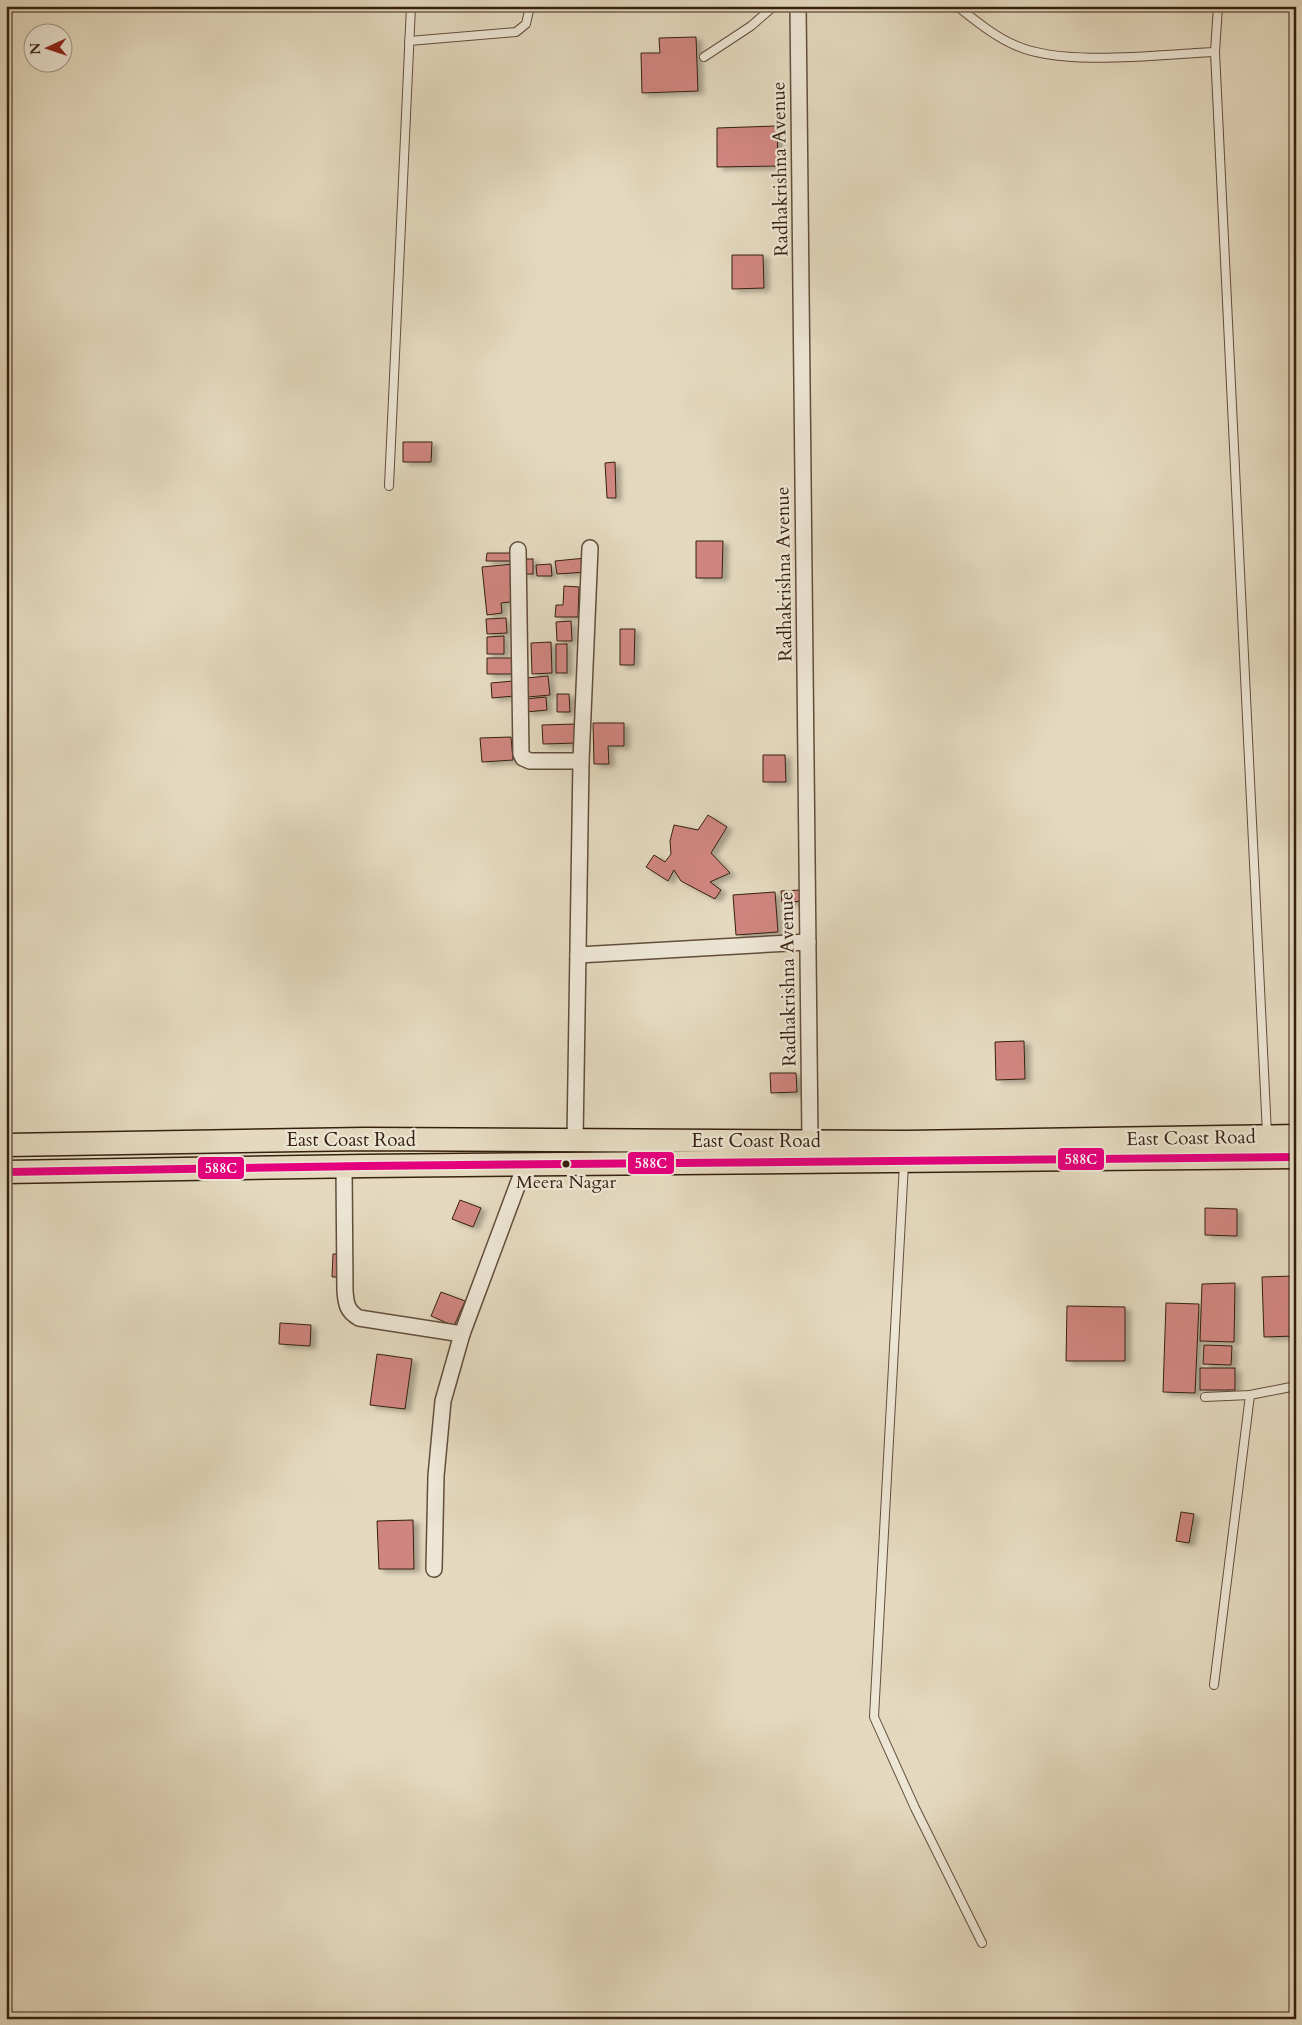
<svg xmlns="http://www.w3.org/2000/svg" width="1302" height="2025" viewBox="0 0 1302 2025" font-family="Cardo,serif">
	<defs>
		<filter id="shadow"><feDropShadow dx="5.5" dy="3" stdDeviation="2.5" flood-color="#0004"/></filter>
	</defs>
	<rect width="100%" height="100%" fill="#e4d9bf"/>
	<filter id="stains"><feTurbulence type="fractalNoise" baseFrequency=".004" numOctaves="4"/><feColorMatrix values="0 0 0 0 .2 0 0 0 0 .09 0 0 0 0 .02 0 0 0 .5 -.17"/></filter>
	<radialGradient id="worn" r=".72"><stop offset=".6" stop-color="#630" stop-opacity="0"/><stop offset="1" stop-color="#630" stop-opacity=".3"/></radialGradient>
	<g fill="#d08680" stroke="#362010" filter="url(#shadow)">
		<path d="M 696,37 L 698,91 L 642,93 L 641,53 L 660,53 L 659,38 Z"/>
		<path d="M 777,126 L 778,166 L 717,167 L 717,128 Z"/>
		<path d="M 732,255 L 763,255 L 764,288 L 732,289 Z"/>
		<path d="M 403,442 L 432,442 L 431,462 L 403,462 Z"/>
		<path d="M 615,462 L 616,498 L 607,498 L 605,463 Z"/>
		<path d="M 696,541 L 723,541 L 722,578 L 696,578 Z"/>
		<path d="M 487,553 L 516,553 L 516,561 L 486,561 Z"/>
		<path d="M 586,558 L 587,572 L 557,574 L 555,561 Z"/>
		<rect x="523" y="559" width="10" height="15"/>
		<path d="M 514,564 L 517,601 L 501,603 L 502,613 L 487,615 L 482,567 Z"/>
		<path d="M 551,564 L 552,576 L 537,576 L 536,565 Z"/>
		<path d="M 564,586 L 579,587 L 578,617 L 555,617 L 556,605 L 563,605 Z"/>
		<path d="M 506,618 L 507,633 L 487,634 L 486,619 Z"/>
		<path d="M 571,621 L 572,641 L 557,641 L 556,622 Z"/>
		<path d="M 620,629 L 635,629 L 634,665 L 620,665 Z"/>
		<path d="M 504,636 L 504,654 L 487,654 L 487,637 Z"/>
		<path d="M 551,642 L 552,673 L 532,674 L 531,643 Z"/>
		<rect x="556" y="644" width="11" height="29"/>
		<path d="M 487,658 L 515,658 L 516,674 L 487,674 Z"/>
		<path d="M 548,676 L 550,695 L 528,697 L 526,678 Z"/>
		<path d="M 513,681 L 514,696 L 492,698 L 491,683 Z"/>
		<path d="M 557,694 L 569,694 L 570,712 L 557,712 Z"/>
		<path d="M 546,697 L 547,710 L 526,712 L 525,699 Z"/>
		<path d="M 593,723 L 624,723 L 624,746 L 608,746 L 609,764 L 594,764 Z"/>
		<path d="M 576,724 L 577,743 L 543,744 L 542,725 Z"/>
		<path d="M 511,737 L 513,760 L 482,762 L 480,738 Z"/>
		<path d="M 763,755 L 785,755 L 786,782 L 763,782 Z"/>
		<path d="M 708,815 L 727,827 L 711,853 L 730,873 L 710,882 L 721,890 L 715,899 L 681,881 L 674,870 L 668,881 L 646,867 L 654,855 L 665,862 L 671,854 L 670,841 L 674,825 L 698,830 Z"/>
		<path d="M 801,890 L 802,901 L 782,903 L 781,891 Z"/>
		<path d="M 775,892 L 778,932 L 736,935 L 733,895 Z"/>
		<path d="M 1024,1041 L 1025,1079 L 996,1080 L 995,1042 Z"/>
		<path d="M 770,1073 L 796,1073 L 797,1092 L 771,1093 Z"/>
		<path d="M 460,1200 L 481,1208 L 473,1227 L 452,1219 Z"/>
		<path d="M 1205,1208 L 1237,1209 L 1237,1236 L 1205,1235 Z"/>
		<path d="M 333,1254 L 344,1254 L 344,1277 L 332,1277 Z"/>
		<path d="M 1293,1276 L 1295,1336 L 1264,1337 L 1262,1277 Z"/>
		<path d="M 1235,1283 L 1234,1342 L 1200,1341 L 1202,1284 Z"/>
		<path d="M 441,1292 L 465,1301 L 454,1326 L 431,1316 Z"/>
		<path d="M 1166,1303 L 1199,1304 L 1195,1393 L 1163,1392 Z"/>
		<path d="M 1067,1306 L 1125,1307 L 1125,1361 L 1066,1361 Z"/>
		<path d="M 280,1323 L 311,1325 L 310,1346 L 279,1344 Z"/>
		<path d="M 1204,1345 L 1232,1346 L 1231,1365 L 1203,1364 Z"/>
		<path d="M 377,1354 L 412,1359 L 405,1409 L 370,1405 Z"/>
		<rect x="1200" y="1368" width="35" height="22"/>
		<path d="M 1181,1512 L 1194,1514 L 1189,1543 L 1176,1541 Z"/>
		<path d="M 413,1520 L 414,1569 L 379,1569 L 377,1521 Z"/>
	</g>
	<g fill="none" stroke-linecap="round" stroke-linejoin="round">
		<defs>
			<g id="lane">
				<path d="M 957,6 C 976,21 995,37 1017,46 C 1065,67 1163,54 1215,52"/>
				<path d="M 1218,6 L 1215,52 L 1267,1134"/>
				<path d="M 409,41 L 516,32 L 526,24 L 530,6"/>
				<path d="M 704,57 L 751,26 L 774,6"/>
				<path d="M 389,486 L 411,6"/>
				<path d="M 904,1163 L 874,1717 L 915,1808 L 982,1943"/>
				<path d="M 1205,1397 L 1250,1395 L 1296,1386"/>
				<path d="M 1214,1685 L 1250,1395"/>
			</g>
			<g id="street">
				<path d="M 798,6 L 810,1142"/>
				<path d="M 518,550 L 521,754 L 523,758 L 530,761 L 581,761"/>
				<path d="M 578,955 L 808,942"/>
				<path d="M 575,1140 L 581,761 L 590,548"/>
				<path d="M 344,1166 L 345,1291 C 346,1304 347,1311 359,1318 L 462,1334"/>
				<path d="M 434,1569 L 436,1476 L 443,1401 L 462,1334 L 525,1165"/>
			</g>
			<g id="primary">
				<path d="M 6,1145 L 365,1139 L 906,1142 L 1296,1136"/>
				<path d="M 6,1172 L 365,1166 L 1296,1157"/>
			</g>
		</defs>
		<use href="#lane" stroke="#624e3c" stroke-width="10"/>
		<use href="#street" stroke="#624e3c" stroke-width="18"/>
		<use href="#primary" stroke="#362010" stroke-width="25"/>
		<use href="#lane" stroke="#ede6d5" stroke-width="8"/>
		<use href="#street" stroke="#ede6d5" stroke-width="15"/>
		<use href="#primary" stroke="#e4d9bf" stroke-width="22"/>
		<defs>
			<path id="bus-1" d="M 6,1172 L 365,1166 L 1296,1157"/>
		</defs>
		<use href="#bus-1" stroke="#ede6d5" stroke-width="11"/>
		<use href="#bus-1" stroke="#e5007d" stroke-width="8"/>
	</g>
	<circle fill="#362010" stroke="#ede6d5" stroke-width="2" cx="566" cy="1164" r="4.5"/>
	<g text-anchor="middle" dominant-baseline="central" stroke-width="4.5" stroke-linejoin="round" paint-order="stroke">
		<g font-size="18" fill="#362010" stroke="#ede6d5">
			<text x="566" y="1182">Meera Nagar</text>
		</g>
		<g font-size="19" fill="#362010" stroke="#ede6d5">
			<text transform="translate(780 169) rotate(-91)">Radhakrishna Avenue</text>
			<text transform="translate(784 574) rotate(-91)">Radhakrishna Avenue</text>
			<text transform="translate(788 979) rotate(-91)">Radhakrishna Avenue</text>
			<text transform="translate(1191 1138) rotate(-1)">East Coast Road</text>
			<text x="351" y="1140">East Coast Road</text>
			<text x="756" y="1141">East Coast Road</text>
		</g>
	</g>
	<g stroke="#ede6d5" stroke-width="2">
		<rect x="1057" y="1147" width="48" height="24" rx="5" fill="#e5007d"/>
		<rect x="627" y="1151" width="48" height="24" rx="5" fill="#e5007d"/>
		<rect x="197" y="1156" width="48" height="24" rx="5" fill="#e5007d"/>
	</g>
	<g font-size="14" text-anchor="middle" font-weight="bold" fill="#fff">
		<text x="1081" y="1164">588C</text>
		<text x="651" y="1168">588C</text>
		<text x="221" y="1173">588C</text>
	</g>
	<rect width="1302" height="2025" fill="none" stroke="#e4d9bf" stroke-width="25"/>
	<rect x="8" y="8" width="1287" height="2010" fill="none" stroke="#362010" stroke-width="2.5"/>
	<rect x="12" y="12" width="1277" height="2000" fill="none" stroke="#362010"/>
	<g transform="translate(48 48) rotate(267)"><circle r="24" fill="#ede6d5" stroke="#a49786"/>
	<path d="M0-4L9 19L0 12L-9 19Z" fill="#8f2418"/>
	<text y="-8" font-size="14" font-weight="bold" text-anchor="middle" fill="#362010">N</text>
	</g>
	<rect width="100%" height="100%" filter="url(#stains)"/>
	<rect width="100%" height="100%" fill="url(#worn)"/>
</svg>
